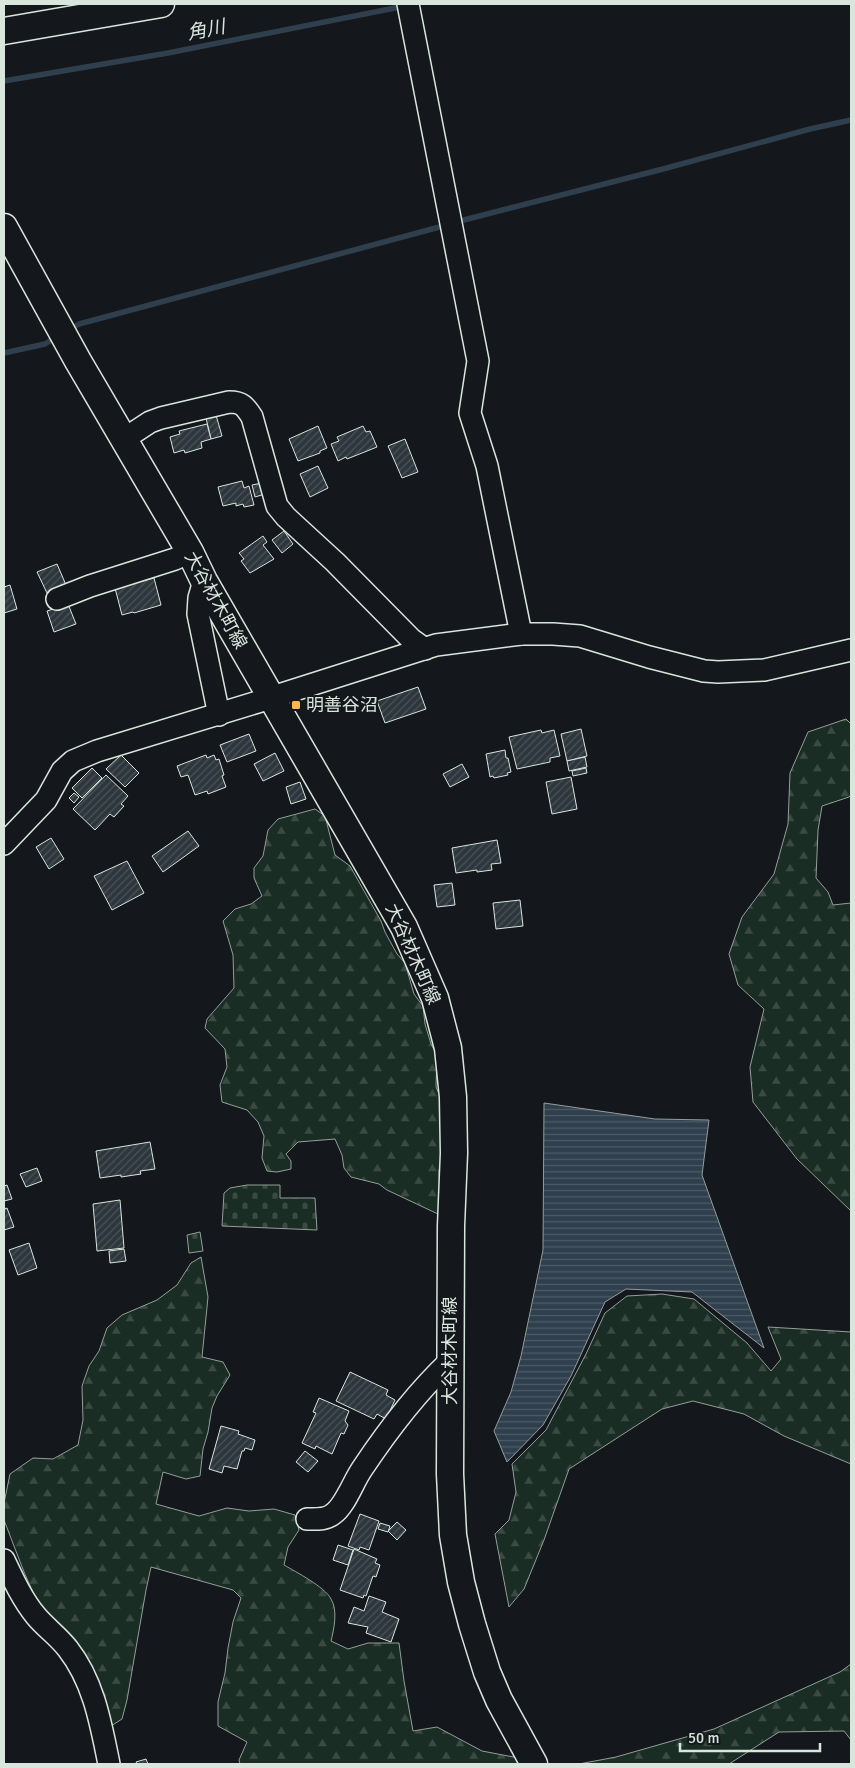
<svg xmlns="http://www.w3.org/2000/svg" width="855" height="1768" viewBox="0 0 855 1768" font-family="Signika,'Noto Sans JP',sans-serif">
	<defs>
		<pattern id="forest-firs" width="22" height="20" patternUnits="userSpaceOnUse" patternTransform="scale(1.25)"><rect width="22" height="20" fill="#1a2d24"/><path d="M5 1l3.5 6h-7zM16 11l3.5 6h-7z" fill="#3b4b43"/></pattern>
		<pattern id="cemetery-stones" width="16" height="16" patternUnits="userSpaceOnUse" patternTransform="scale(1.25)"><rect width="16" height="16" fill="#1a2d24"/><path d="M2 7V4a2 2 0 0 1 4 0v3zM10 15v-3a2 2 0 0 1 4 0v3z" fill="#3b4b43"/></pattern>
		<pattern id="water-rules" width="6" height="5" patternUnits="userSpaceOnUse" patternTransform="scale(1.25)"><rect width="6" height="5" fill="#2f3f4d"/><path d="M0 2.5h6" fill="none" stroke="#4c5b66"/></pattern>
		<pattern id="building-hatch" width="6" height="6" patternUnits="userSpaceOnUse" patternTransform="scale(1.25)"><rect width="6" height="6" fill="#2c363c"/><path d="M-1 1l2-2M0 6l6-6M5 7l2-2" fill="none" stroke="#4a5358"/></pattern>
	</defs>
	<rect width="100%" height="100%" fill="#14181c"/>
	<g fill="url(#forest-firs)" stroke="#939e99">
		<path d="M 846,719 L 851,724 L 851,795 L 849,797 L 822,806 L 818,830 L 816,878 L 828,892 L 833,905 L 851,903 L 851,1211 L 797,1159 L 753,1102 L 750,1067 L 764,1009 L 738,985 L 729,954 L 742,917 L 774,874 L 788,824 L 790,773 L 808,732 Z"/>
		<path d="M 315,809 L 325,816 L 335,855 L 350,866 L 381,921 L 385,932 L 397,954 L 405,963 L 414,994 L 423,1006 L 425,1024 L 431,1044 L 437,1055 L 436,1087 L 444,1105 L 445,1153 L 439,1170 L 440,1199 L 438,1214 L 387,1190 L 379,1184 L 351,1177 L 344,1168 L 342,1155 L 335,1139 L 298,1142 L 286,1154 L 291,1161 L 291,1169 L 277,1172 L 267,1171 L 262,1158 L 264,1136 L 258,1122 L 247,1110 L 222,1102 L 220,1085 L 227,1067 L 225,1049 L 205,1028 L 207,1019 L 234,988 L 233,955 L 223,921 L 235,909 L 251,904 L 262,896 L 254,878 L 254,868 L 263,856 L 268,830 L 278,819 Z"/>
		<path d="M 201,1257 L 208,1297 L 202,1357 L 223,1362 L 230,1375 L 217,1396 L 212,1408 L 208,1432 L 203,1449 L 200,1476 L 186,1479 L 163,1472 L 156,1504 L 199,1516 L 227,1508 L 249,1511 L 274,1509 L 295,1515 L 299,1530 L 288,1547 L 284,1565 C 296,1572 325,1587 331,1599 C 338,1610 334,1629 331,1641 L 348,1649 L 368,1643 L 399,1643 L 404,1681 L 413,1731 L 437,1727 L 482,1751 L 550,1764 L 240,1764 L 239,1760 L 247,1742 L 218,1726 L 218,1702 L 225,1673 L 228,1648 L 233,1622 L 241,1598 L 233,1590 L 151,1567 L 146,1590 L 127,1700 L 122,1719 L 111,1726 L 41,1610 L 24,1572 L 4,1520 L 4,1503 L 10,1474 L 33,1458 L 53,1459 L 78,1445 L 83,1420 L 82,1386 L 89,1366 L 99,1351 L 107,1328 L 122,1315 L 157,1300 L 177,1285 L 191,1263 Z"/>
		<path d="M 662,1294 L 694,1299 L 747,1343 L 771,1371 L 781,1359 L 768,1327 L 851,1332 L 851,1464 L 784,1436 L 744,1414 L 693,1401 L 662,1409 L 569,1469 L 544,1540 L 524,1589 L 509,1607 L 495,1534 L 509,1520 L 516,1492 L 512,1464 L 546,1430 L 586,1354 L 605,1313 L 627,1296 Z"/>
		<path d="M 851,1664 L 851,1740 L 844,1731 L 779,1732 L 729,1764 L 579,1764 L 616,1757 L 714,1729 L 840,1672 Z"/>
	</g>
	<g fill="url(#cemetery-stones)" stroke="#939e99">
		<path d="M 247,1185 L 280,1185 L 280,1198 L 315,1198 L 317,1230 L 222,1226 L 224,1193 L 230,1188 Z"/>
		<path d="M 200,1232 L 203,1251 L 189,1253 L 187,1235 Z"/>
	</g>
	<path fill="url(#water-rules)" stroke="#939e99" d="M 544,1103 L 655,1119 L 709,1120 L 702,1175 L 764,1348 L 692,1292 L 626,1289 L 605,1302 L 571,1376 L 543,1425 L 507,1462 L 494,1431 L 511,1392 L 521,1356 L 543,1250 Z"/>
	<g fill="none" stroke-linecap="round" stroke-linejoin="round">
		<g stroke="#2f3f4d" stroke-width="5.5">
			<path d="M 4,81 L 168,53 L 405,6"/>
			<path d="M 456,222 L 663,169 L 810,129 L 851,120"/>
			<path d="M 69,330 L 79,324 L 447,225"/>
			<path d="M 4,353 L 45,344 L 56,337"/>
		</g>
	</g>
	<g fill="url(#building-hatch)" stroke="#d8e6dc">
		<path d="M 216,415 L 222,436 L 211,439 L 206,418 Z"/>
		<path d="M 207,424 L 211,439 L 201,442 L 202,448 L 185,453 L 184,450 L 174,453 L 170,437 L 180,434 L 179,431 Z"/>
		<path d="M 318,426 L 327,448 L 320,451 L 320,453 L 298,461 L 289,439 Z"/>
		<path d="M 363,426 L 366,432 L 370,431 L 377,447 L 347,459 L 346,457 L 338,461 L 331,444 L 339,441 L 337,437 Z"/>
		<path d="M 405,439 L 418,472 L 402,478 L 388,446 Z"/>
		<path d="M 318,466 L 328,488 L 310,497 L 300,474 Z"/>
		<path d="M 242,481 L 244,488 L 249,486 L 254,505 L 244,507 L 243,504 L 236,506 L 236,503 L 223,506 L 218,487 Z"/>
		<path d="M 262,483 L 265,494 L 255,497 L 252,485 Z"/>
		<path d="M 284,531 L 293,544 L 282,553 L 272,540 Z"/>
		<path d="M 263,536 L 267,542 L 263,545 L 274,559 L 250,573 L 241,561 L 244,559 L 239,553 Z"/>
		<path d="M 57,564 L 66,585 L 47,593 L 37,572 Z"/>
		<path d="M 154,578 L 161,605 L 134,613 L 133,612 L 122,615 L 115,588 Z"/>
		<path d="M 10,585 L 17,609 L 4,613 L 4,587 Z"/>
		<path d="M 68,604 L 76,624 L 54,632 L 47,611 Z"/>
		<path d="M 418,687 L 426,709 L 385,723 L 377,701 Z"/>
		<path d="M 581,729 L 587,756 L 567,761 L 561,734 Z"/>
		<path d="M 541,730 L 542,733 L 554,730 L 560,756 L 550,758 L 550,762 L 517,769 L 509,737 Z"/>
		<path d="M 249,734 L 256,751 L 227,762 L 220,745 Z"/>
		<path d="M 505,750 L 506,758 L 508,758 L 511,772 L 507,773 L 508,775 L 494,778 L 493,776 L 490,777 L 486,754 Z"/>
		<path d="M 275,753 L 284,771 L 263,781 L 254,764 Z"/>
		<path d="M 121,755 L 139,773 L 125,787 L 106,769 Z"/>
		<path d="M 206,755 L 207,758 L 214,755 L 216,760 L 219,759 L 224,775 L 222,776 L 226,787 L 208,794 L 207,791 L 195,795 L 188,775 L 181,777 L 177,766 Z"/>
		<path d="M 585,757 L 587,767 L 569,771 L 567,761 Z"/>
		<path d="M 462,764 L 469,777 L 450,787 L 443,774 Z"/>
		<path d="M 92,768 L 102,778 L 82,798 L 72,788 Z"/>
		<path d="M 586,768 L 587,773 L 573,776 L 572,771 Z"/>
		<path d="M 106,775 L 128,796 L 121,804 L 124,806 L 114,817 L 110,814 L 95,830 L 73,809 Z"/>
		<path d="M 571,777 L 577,809 L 552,814 L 546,782 Z"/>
		<path d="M 300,782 L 306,799 L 291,804 L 286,787 Z"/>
		<path d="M 74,793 L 79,797 L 74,803 L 69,798 Z"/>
		<path d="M 188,831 L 199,846 L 163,872 L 152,856 Z"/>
		<path d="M 51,838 L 64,859 L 49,869 L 36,847 Z"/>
		<path d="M 497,840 L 501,863 L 491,864 L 492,870 L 477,872 L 477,870 L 456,873 L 452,848 Z"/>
		<path d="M 127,861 L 144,893 L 112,910 L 94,876 Z"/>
		<path d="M 452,883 L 455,905 L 437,907 L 434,885 Z"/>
		<path d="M 520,900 L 523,926 L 496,929 L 493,903 Z"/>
		<path d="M 150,1142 L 155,1169 L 140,1171 L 141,1174 L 121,1177 L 121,1175 L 100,1178 L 96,1151 Z"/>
		<path d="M 37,1168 L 42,1181 L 26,1187 L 20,1174 Z"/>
		<path d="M 7,1185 L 12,1199 L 4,1201 L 4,1186 Z"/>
		<path d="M 120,1200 L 124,1248 L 97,1251 L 93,1204 Z"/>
		<path d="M 4,1205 L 5,1209 L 7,1208 L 14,1227 L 4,1230 Z"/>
		<path d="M 29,1243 L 37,1268 L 18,1275 L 9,1250 Z"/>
		<path d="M 124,1249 L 126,1261 L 110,1263 L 109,1251 Z"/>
		<path d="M 350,1372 L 388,1390 L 386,1395 L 395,1400 L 386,1419 L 377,1414 L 374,1419 L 336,1401 Z"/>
		<path d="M 319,1398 L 349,1411 L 345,1421 L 348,1425 L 344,1434 L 341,1433 L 332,1454 L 316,1446 L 315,1449 L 302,1443 L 316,1413 L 313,1412 Z"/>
		<path d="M 221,1426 L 239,1431 L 238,1434 L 255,1440 L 252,1450 L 245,1448 L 244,1451 L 242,1451 L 237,1469 L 224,1466 L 222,1473 L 209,1469 Z"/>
		<path d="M 305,1451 L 318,1461 L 308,1472 L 296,1462 Z"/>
		<path d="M 360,1514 L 379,1521 L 369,1550 L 360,1547 L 359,1550 L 348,1546 Z"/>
		<path d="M 397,1522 L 406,1530 L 397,1540 L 388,1531 Z"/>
		<path d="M 380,1523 L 390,1526 L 388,1532 L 378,1529 Z"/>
		<path d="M 338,1545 L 353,1550 L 348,1565 L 333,1560 Z"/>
		<path d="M 354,1549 L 377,1559 L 375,1563 L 380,1565 L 376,1577 L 373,1576 L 366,1596 L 364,1595 L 363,1598 L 340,1590 Z"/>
		<path d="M 369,1596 L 386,1602 L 382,1612 L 399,1619 L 391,1642 L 366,1633 L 368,1627 L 348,1623 L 354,1607 L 364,1611 Z"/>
		<path d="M 146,1759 L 148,1764 L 137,1764 L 136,1762 Z"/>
	</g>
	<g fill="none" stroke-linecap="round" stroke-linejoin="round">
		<defs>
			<g id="minor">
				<path d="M 408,4 L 478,361 L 470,413 L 487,466 L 521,634"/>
				<path d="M 124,439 L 150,422 L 161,418 L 229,402 C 242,402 245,406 252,417 L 277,506 L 286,517 L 335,562 L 411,639 L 425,649"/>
				<path d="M 204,581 L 199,598 L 198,614 L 219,715"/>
				<path d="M 57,599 L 90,586 L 175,559 L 190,552"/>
				<path d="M 282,694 L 436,645 L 521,634 L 553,634 L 580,636 L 649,657 L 704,671 L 718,672 L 764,670 L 851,650"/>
				<path d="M 4,844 L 46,800 L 62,771 L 73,761 L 97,751 L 261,701"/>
				<path d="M 307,1519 C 316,1519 326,1520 333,1514 C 345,1506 353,1482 362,1469 C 386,1433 419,1390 450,1361"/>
				<path d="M 4,1560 C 13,1579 22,1599 36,1616 C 46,1628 59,1637 68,1649 C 94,1682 101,1725 109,1764"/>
			</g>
			<g id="major">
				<path d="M 4,31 L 161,4"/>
				<path d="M 4,227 L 78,361 L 190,552 L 204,581 L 404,927 L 435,998 L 448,1048 L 453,1097 L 454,1153 L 451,1226 L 450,1474 L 453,1535 L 461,1582 L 472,1624 L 487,1672 L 499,1700 L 534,1764"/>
			</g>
		</defs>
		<use href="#minor" stroke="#d8e6dc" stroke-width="24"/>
		<use href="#major" stroke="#d8e6dc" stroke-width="29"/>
		<use href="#minor" stroke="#14181c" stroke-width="21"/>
		<use href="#major" stroke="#14181c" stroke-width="26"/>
	</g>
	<rect fill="#ffb74d" stroke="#14181c" stroke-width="2" x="291" y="700" width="10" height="10" rx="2.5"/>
	<g text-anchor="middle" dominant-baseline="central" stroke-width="4" stroke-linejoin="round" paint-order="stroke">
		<g font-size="18" fill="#d8e6dc" stroke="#14181c">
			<text transform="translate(216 600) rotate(61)">大谷材木町線</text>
			<text transform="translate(413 954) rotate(66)">大谷材木町線</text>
			<text transform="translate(450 1351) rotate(-90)">大谷材木町線</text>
		</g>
		<g font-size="18" fill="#d8e6dc" stroke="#14181c" text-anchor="start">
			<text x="306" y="705">明善谷沼</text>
		</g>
		<g font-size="19" font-style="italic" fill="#d8e6dc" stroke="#14181c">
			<text transform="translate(206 30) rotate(-11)">角川</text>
		</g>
	</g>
	<rect width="855" height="1768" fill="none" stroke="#d8e6dc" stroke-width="10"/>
	<path d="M680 1743v8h140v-8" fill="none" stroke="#d8e6dc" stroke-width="2.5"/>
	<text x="688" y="1743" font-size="15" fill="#d8e6dc" stroke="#14181c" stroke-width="4" paint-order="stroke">50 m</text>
</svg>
